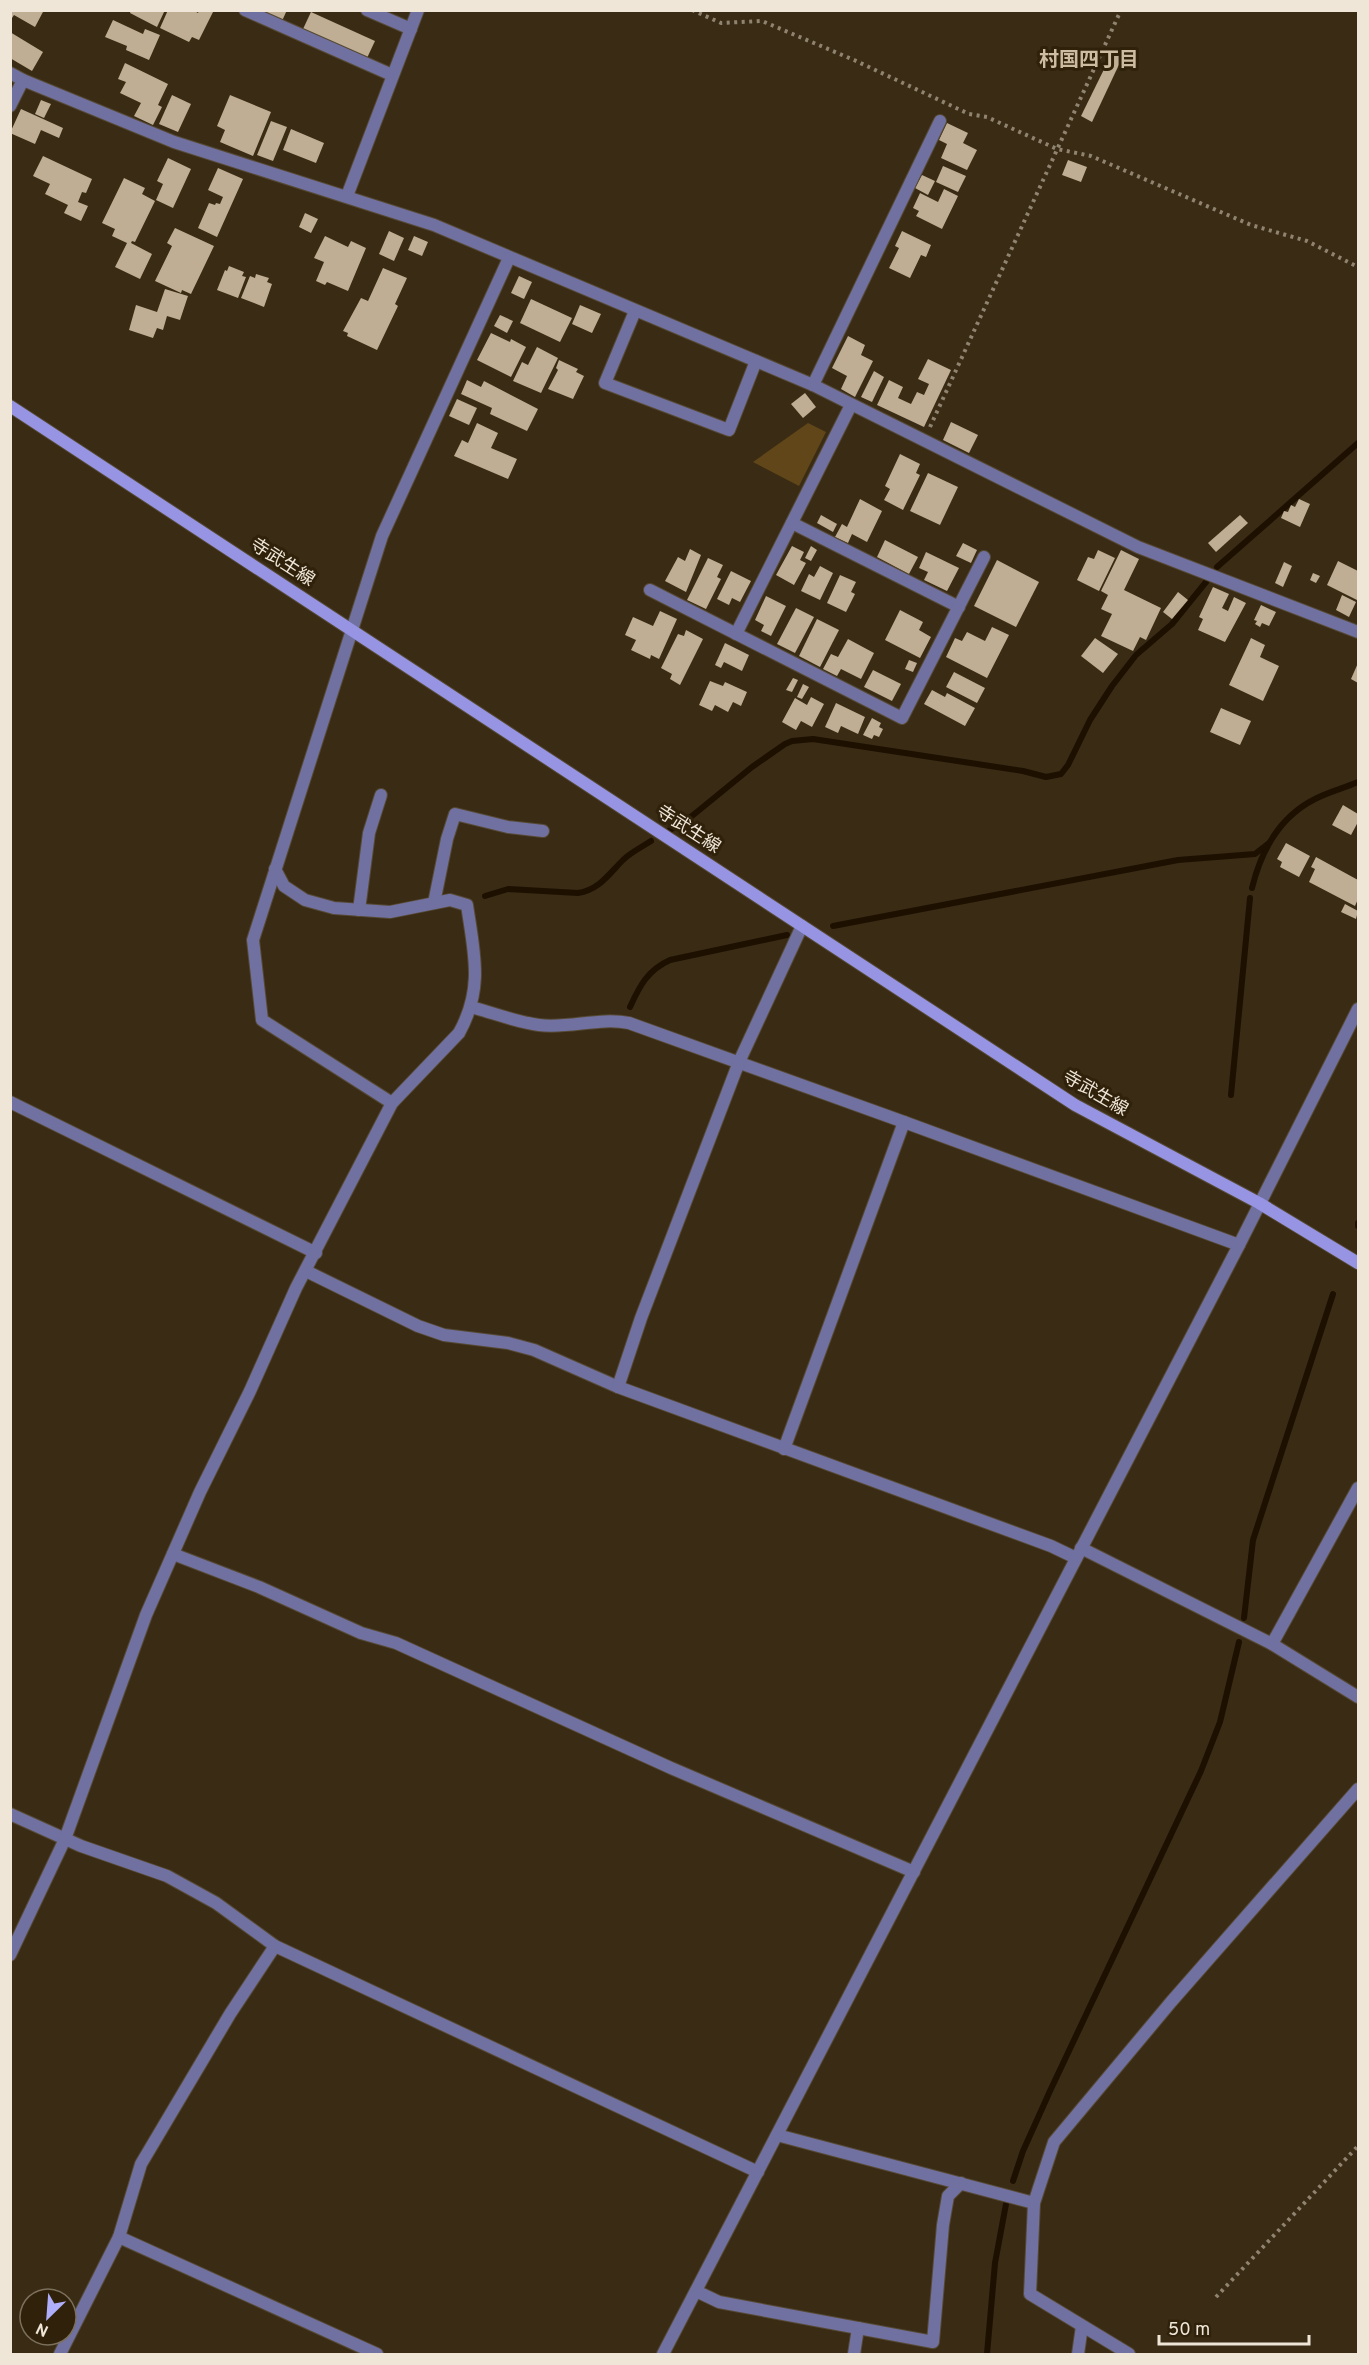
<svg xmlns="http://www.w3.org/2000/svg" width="1369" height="2365" viewBox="0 0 1369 2365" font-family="Overpass,'Noto Sans JP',sans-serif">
	<rect width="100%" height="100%" fill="#392b14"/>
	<path fill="#604618" d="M 808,423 L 826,432 L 799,486 L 753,462 Z"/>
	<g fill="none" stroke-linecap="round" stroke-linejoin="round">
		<g stroke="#1d1000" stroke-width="6">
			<path d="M 1217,567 L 1358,443"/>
			<path d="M 667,832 L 692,816 L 752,767 L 785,744 L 792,741 L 813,739 L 1023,771 L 1046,777 L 1061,774 L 1068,765 L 1090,720 L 1112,686 L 1136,655 L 1172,624 L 1206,582"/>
			<path d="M 1252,888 C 1261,851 1279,817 1315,799 C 1328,792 1344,788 1358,782"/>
			<path d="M 485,896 L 508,889 L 578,893 C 599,890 609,874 623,860 C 631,852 642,847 651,841"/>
			<path d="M 833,926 L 1178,860 L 1255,854 L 1269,843"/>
			<path d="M 630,1007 C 640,985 648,970 670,960 L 787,935"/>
			<path d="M 1231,1095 L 1250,898"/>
			<path d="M 1358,1226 L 1358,1223"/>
			<path d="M 1244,1618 L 1253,1540 L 1333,1294"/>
			<path d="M 1013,2181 L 1023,2151 L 1050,2091 L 1201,1771 L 1220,1722 L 1239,1642"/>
			<path d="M 987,2354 L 995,2263 L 1006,2204"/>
		</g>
	</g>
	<g fill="#bfae93">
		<path d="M 10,10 L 44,10 L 35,27 L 14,15 L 10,21 Z"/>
		<path d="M 131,10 L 165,10 L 157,27 L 130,13 Z"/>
		<path d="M 168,10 L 193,10 L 198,13 L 199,10 L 213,12 L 199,40 L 192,37 L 189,42 L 160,28 Z"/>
		<path d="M 259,10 L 287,10 L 282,21 Z"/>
		<path d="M 311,12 L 375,41 L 367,58 L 303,29 Z"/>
		<path d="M 113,20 L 143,34 L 145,29 L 160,35 L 149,60 L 126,50 L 127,46 L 105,37 Z"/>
		<path d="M 10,32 L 43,52 L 32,71 L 10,58 Z"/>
		<path d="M 1114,49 L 1124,54 L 1092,122 L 1081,116 Z"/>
		<path d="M 125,63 L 168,84 L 158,105 L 162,107 L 153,125 L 134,116 L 141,103 L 120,93 L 126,82 L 118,79 Z"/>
		<path d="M 172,95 L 191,104 L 178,132 L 159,124 Z"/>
		<path d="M 230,95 L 271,112 L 253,156 L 220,142 L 225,130 L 217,126 Z"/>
		<path d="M 41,100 L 51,104 L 44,118 L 35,114 Z"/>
		<path d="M 21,109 L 63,128 L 59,138 L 41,130 L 35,144 L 10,133 Z"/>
		<path d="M 271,121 L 287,127 L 273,161 L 257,155 Z"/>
		<path d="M 947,123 L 968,133 L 963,143 L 977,150 L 967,170 L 941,158 L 947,144 L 939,140 Z"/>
		<path d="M 291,129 L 324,143 L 316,163 L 283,150 Z"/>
		<path d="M 43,156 L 92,179 L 86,193 L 82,192 L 78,202 L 88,206 L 81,221 L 64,213 L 68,205 L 45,194 L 50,184 L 33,176 Z"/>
		<path d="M 168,158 L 191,169 L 173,208 L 156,200 L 163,184 L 157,181 Z"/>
		<path d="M 1068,160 L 1087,167 L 1081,182 L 1062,175 Z"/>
		<path d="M 943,166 L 966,176 L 958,192 L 936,182 Z"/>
		<path d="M 218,168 L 243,179 L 217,237 L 198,228 L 209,203 L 215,205 L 216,203 L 220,204 L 223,197 L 208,190 Z"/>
		<path d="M 922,175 L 935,181 L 928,195 L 915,188 Z"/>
		<path d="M 124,178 L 145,188 L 142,194 L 155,201 L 135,242 L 132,241 L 131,243 L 152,254 L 140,279 L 115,267 L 127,243 L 112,236 L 115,229 L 102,223 Z"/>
		<path d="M 944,189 L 958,196 L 942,229 L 916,216 L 919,211 L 913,208 L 920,193 L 938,202 Z"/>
		<path d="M 305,213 L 318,219 L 311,233 L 299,227 Z"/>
		<path d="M 175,228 L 214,246 L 191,294 L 182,290 L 181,293 L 155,281 L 172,246 L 167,243 Z"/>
		<path d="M 389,231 L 404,238 L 394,261 L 379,254 Z"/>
		<path d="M 902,231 L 931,245 L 926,257 L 921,255 L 910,278 L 889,268 L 899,248 L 895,246 Z"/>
		<path d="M 325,236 L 348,247 L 351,241 L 366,248 L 348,291 L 327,282 L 325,285 L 316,281 L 324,262 L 314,258 Z"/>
		<path d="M 414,236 L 428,242 L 422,256 L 408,250 Z"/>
		<path d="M 229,266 L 244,272 L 242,276 L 246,277 L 238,298 L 217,290 L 225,270 L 227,271 Z"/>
		<path d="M 383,268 L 407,278 L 395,304 L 398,306 L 377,350 L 347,336 L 348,333 L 343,331 L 361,298 L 368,301 Z"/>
		<path d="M 256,274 L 269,278 L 267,282 L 272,284 L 264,307 L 241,298 L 250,276 L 255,278 Z"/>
		<path d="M 519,276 L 532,282 L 524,299 L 511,293 Z"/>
		<path d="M 165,289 L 188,296 L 180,320 L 167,316 L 163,330 L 157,328 L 153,338 L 129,330 L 136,305 L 157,312 Z"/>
		<path d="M 531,299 L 572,318 L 560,342 L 520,323 Z"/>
		<path d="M 580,305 L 601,314 L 592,333 L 572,324 Z"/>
		<path d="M 500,315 L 513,321 L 507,333 L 494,326 Z"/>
		<path d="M 491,333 L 510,342 L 511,339 L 526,347 L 511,377 L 477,360 Z"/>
		<path d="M 848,336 L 865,345 L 861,355 L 873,361 L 855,397 L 841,389 L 847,376 L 832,368 Z"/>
		<path d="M 537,347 L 558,358 L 541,393 L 513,381 L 522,362 L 528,365 Z"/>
		<path d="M 928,359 L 951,370 L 924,427 L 877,405 L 889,380 L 903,387 L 898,398 L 911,404 L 917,392 L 924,395 L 929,384 L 918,379 Z"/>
		<path d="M 559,360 L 578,369 L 576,372 L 584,376 L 573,399 L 548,389 L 558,370 L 556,368 Z"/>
		<path d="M 874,371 L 884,377 L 872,402 L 861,397 Z"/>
		<path d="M 467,380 L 481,387 L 484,381 L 538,409 L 527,431 L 490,414 L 492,408 L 461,394 Z"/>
		<path d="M 805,393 L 816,407 L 803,418 L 791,404 Z"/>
		<path d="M 457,399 L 477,408 L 469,425 L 449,416 Z"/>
		<path d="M 951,422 L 978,435 L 969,453 L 943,440 Z"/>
		<path d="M 477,423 L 498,433 L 491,448 L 517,459 L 508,479 L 454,456 L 462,440 L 468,443 Z"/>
		<path d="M 900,454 L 920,464 L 916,473 L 920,475 L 903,510 L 884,500 L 890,489 L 885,486 Z"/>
		<path d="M 928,473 L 958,487 L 940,525 L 910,511 Z"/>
		<path d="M 860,499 L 882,511 L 867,542 L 852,534 L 848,543 L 835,537 L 842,524 L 847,527 Z"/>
		<path d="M 1299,499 L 1310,504 L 1300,527 L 1281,518 L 1284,511 L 1288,512 L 1291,505 L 1295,507 Z"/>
		<path d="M 821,515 L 837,524 L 833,532 L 817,523 Z"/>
		<path d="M 1240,515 L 1248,523 L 1216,552 L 1208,543 Z"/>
		<path d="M 885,540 L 918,557 L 909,574 L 877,557 Z"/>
		<path d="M 963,543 L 977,550 L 971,563 L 956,556 Z"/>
		<path d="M 792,546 L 804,552 L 800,560 L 806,563 L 794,585 L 776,575 Z"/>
		<path d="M 811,546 L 817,550 L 811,561 L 805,558 Z"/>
		<path d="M 690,549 L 701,555 L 686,592 L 665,581 L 678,557 L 685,561 Z"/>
		<path d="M 1098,550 L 1115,558 L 1099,591 L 1077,580 L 1088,557 L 1094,559 Z"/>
		<path d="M 1121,550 L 1139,559 L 1124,590 L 1161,608 L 1146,640 L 1140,637 L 1133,651 L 1101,636 L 1112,614 L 1101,609 L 1108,595 L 1101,591 Z"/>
		<path d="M 926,552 L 959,568 L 947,591 L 924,580 L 928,572 L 919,568 Z"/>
		<path d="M 708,558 L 723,565 L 717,577 L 721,579 L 706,609 L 687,600 Z"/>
		<path d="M 997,560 L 1039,582 L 1016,627 L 974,606 Z"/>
		<path d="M 1338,561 L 1358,571 L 1357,600 L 1327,585 Z"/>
		<path d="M 1284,562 L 1292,566 L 1283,587 L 1275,583 Z"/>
		<path d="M 820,566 L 833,573 L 820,600 L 801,591 L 809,574 L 814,577 Z"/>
		<path d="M 731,571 L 751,581 L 740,602 L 732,598 L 729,605 L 717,599 Z"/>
		<path d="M 1313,573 L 1320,576 L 1316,583 L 1310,580 Z"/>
		<path d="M 840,575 L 856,582 L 851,592 L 855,594 L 846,612 L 827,603 Z"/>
		<path d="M 1213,587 L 1229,594 L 1222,608 L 1228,611 L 1234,597 L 1246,603 L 1225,642 L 1198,630 L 1203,619 L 1199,617 Z"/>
		<path d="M 1178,592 L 1188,600 L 1172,619 L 1163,612 Z"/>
		<path d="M 1342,595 L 1356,602 L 1349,617 L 1336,610 Z"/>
		<path d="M 766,596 L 786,606 L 771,636 L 761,631 L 764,625 L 755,620 Z"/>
		<path d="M 1261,605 L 1276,612 L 1269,626 L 1262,623 L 1260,627 L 1255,624 L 1257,621 L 1254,620 Z"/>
		<path d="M 796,608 L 814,617 L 795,653 L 777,644 Z"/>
		<path d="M 900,610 L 923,622 L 919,630 L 931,637 L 920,658 L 885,640 Z"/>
		<path d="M 660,611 L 677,619 L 659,659 L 651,655 L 650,659 L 631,650 L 636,640 L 625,635 L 633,617 L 653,626 Z"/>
		<path d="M 817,619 L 839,630 L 820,667 L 799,656 Z"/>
		<path d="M 992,627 L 1009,635 L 987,678 L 946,657 L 955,638 L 962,641 L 967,632 L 985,641 Z"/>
		<path d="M 686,630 L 703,639 L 680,685 L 670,679 L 672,674 L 661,668 L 678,634 L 684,636 Z"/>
		<path d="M 1095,638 L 1118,654 L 1103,673 L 1081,656 Z"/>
		<path d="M 1251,638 L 1265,645 L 1260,657 L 1279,666 L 1263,701 L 1229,685 Z"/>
		<path d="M 848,639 L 874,653 L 861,679 L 841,669 L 837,676 L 823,669 L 831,654 L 838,657 Z"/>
		<path d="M 725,643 L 749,655 L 742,671 L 724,662 L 721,668 L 715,665 Z"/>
		<path d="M 909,660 L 917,663 L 913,672 L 905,669 Z"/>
		<path d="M 1358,663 L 1358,683 L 1351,679 Z"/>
		<path d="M 873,670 L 901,684 L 892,701 L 864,687 Z"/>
		<path d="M 954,672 L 985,688 L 977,703 L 946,687 Z"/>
		<path d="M 793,678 L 798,680 L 792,692 L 786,690 Z"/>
		<path d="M 710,681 L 723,686 L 725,682 L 747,692 L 741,706 L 733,702 L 728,712 L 715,705 L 712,711 L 699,705 Z"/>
		<path d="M 803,684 L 809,687 L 802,699 L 797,697 Z"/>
		<path d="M 932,690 L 945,697 L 947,693 L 975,708 L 965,726 L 924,704 Z"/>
		<path d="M 811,697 L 824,704 L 812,727 L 801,721 L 796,730 L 782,722 L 795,698 L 807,705 Z"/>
		<path d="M 836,703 L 865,717 L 858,734 L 841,726 L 838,733 L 825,727 Z"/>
		<path d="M 1221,708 L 1251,721 L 1240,745 L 1210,732 Z"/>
		<path d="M 872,718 L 881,723 L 879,727 L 883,729 L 879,737 L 874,735 L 872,739 L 863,735 Z"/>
		<path d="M 1343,805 L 1358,814 L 1358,822 L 1351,835 L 1332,825 Z"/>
		<path d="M 1286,843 L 1310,856 L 1299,877 L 1280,867 L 1282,862 L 1277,859 Z"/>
		<path d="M 1316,857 L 1358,880 L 1358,899 L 1355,906 L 1309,882 L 1315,869 L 1311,867 Z"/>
		<path d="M 1345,904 L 1358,911 L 1356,919 L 1341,912 Z"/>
	</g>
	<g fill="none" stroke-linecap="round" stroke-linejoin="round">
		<defs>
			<g id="minor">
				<path d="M 245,10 L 392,75"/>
				<path d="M 367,10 L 411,29"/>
				<path d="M 10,73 L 23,80 L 174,142 L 434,225 L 813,385 L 1138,547 L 1358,632"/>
				<path d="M 10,106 L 23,80"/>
				<path d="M 347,196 L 418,10"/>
				<path d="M 635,311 L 605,383 L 729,430 L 756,361"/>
				<path d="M 813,385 L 940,121"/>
				<path d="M 792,523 L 959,607"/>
				<path d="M 650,590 L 902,718 L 984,557"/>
				<path d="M 736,634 L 851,405"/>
				<path d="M 434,903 L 447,839 L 455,814 L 508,827 L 543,831"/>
				<path d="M 359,910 L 369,833 L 381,795"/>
				<path d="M 471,1007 C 494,1013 516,1022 539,1025 C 569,1029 599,1017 629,1023 L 904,1122 L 1239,1245"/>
				<path d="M 10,1102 L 316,1253"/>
				<path d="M 392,1103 L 262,1020 L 253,940 L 382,536 L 509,258"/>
				<path d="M 306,1271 L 418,1326 L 444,1335 L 508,1343 L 534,1350 L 618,1387 L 1051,1546 L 1076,1558"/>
				<path d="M 618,1387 L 641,1318 L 739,1062 L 802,926"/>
				<path d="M 784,1449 L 904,1122"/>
				<path d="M 1081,1548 L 1272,1644 L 1358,1697"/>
				<path d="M 173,1554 L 259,1587 L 361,1633 L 396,1643 L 671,1768 L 914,1872"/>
				<path d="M 1272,1644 L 1358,1488"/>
				<path d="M 10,1814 L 81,1846 L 167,1876 L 216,1903 L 275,1946 L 758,2172"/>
				<path d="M 10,1955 L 65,1839 L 146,1615 L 200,1492 L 250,1391 L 296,1288 L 392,1103 L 459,1033 C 484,988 474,953 467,905 L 450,900 L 390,912 L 334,908 L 305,900 L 284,886 L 275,869"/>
				<path d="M 777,2135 L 1034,2203"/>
				<path d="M 119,2237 L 377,2354"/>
				<path d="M 696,2291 L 719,2302 L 933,2342 L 943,2225 L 948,2196 L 961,2183"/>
				<path d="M 60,2354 L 119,2237 L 141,2164 L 230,2014 L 275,1946"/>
				<path d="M 854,2354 L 858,2328"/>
				<path d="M 1078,2354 L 1082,2326"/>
				<path d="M 1129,2354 L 1030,2294 L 1034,2203 L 1054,2142 L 1171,2002 L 1358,1789"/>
			</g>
			<path id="tertiary" d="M 663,2354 L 1239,1245 L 1358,1009"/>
			<path id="secondary" d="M 10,406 L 1075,1105 L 1259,1203 L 1358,1263"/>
		</defs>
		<use href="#minor" stroke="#564933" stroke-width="14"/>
		<use href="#tertiary" stroke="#564933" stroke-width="14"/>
		<use href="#secondary" stroke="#564933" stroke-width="14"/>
		<g stroke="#908471" stroke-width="4" stroke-dasharray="3 4.5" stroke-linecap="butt">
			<path d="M 692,10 L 721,23 L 762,21 L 854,60 L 969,114 L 987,117 L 1057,149 L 1091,156 L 1251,225 L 1307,241 L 1358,267"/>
			<path d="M 930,427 L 1121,10"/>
			<path d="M 1216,2297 L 1358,2146"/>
		</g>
		<use href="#minor" stroke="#7070a1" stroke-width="12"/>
		<use href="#tertiary" stroke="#7070a1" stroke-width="12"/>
		<use href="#secondary" stroke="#9694e3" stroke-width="12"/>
	</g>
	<g text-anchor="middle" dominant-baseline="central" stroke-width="6" stroke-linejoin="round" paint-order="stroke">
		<g font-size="18" fill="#efe6d8" stroke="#2f210a">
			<text transform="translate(282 563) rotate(33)">寺武生線</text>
			<text transform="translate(688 830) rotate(33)">寺武生線</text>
			<text transform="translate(1095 1094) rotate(30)">寺武生線</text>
		</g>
		<g font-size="20" font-weight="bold" fill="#cebca1" stroke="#2f210a">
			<text x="1089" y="61">村国四丁目</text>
		</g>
	</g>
	<rect width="1369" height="2365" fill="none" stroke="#efe6d8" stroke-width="24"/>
	<g transform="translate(48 2317) rotate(205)"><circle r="28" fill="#2f210a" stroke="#7c705c" stroke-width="1.5"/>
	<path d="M0-4.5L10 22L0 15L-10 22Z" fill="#afaefa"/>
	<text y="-9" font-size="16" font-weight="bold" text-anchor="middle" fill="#efe6d8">N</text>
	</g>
	<path d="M1159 2335v9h150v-9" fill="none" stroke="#efe6d8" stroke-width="3"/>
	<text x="1168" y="2335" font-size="18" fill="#efe6d8" stroke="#2f210a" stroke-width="4.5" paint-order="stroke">50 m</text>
</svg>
